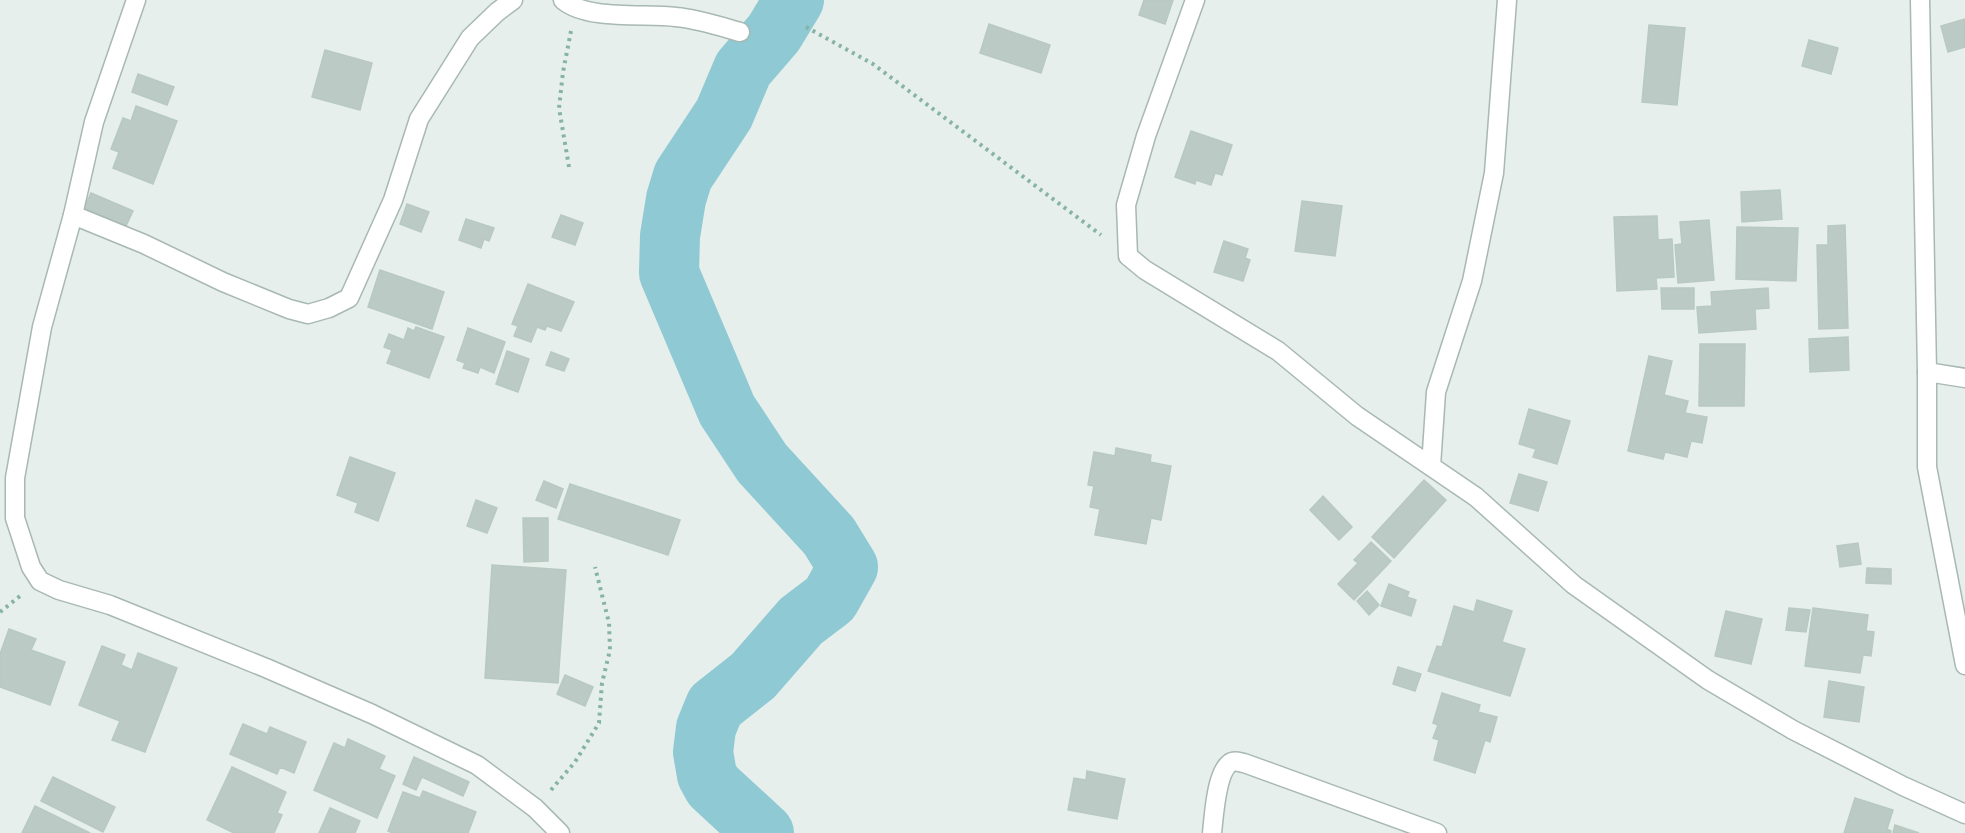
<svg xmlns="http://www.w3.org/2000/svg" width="1965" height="833" viewBox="0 0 1965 833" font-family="Karla,sans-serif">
	<rect width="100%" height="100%" fill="#e6efeb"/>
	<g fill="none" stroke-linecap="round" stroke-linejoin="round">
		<path stroke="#8ec9d4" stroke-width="60" d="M 764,833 L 713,786 L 707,775 L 703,752 L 706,728 L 715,706 L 753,676 L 801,621 L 830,599 L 848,567 L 829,536 L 762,463 L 727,410 L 669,273 L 670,236 L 676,199 L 683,176 L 724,114 L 743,69 L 774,33 L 794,0"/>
	</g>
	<g fill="#bbcac4" stroke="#b8c9c2" stroke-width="1.5">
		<path d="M 1144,0 L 1173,0 L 1165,24 L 1139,15 Z"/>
		<path d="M 1965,19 L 1965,47 L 1948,52 L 1941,26 Z"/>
		<path d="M 989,24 L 1050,45 L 1041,73 L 980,53 Z"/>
		<path d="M 1649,25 L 1685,28 L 1677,105 L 1642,102 Z"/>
		<path d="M 1809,40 L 1838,48 L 1831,74 L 1802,66 Z"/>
		<path d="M 325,50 L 372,63 L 360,110 L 312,97 Z"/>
		<path d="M 138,74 L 174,87 L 167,105 L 132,92 Z"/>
		<path d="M 136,106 L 177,121 L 153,184 L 113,168 L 119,152 L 111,149 L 123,118 L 131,121 Z"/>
		<path d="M 1191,131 L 1232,145 L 1222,175 L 1215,173 L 1211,185 L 1196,180 L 1195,184 L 1175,177 Z"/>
		<path d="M 1780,190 L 1782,219 L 1742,222 L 1741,192 Z"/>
		<path d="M 91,193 L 133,211 L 126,226 L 84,208 Z"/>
		<path d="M 1302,201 L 1342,206 L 1335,256 L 1295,251 Z"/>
		<path d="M 407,204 L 429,212 L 421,232 L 400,224 Z"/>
		<path d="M 561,215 L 583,223 L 575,245 L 552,237 Z"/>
		<path d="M 1657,216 L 1658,240 L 1672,239 L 1674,277 L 1656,278 L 1657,289 L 1617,291 L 1614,217 Z"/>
		<path d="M 466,219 L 494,228 L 489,241 L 484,239 L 481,248 L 459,240 Z"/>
		<path d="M 1709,220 L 1714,280 L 1678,283 L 1675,245 L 1682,244 L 1680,222 Z"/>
		<path d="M 1845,225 L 1848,328 L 1819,329 L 1817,245 L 1828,245 L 1828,226 Z"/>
		<path d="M 1737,227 L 1798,228 L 1796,281 L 1736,279 Z"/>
		<path d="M 1224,241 L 1248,249 L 1245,258 L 1250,260 L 1243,281 L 1214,272 Z"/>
		<path d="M 380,270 L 444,292 L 432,329 L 368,307 Z"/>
		<path d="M 528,284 L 574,302 L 561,331 L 547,326 L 545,330 L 537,327 L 531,342 L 514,336 L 518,326 L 512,324 Z"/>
		<path d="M 1661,288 L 1694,288 L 1694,309 L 1662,309 Z"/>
		<path d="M 1768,288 L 1769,308 L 1755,309 L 1756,329 L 1699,333 L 1697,307 L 1712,306 L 1711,292 Z"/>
		<path d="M 416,327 L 444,337 L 429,378 L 387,363 L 392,350 L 384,347 L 389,334 L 404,340 L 408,328 L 414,331 Z"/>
		<path d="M 468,328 L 505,342 L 494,373 L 480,367 L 478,373 L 463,368 L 465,363 L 457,360 Z"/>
		<path d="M 1848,337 L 1849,370 L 1810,372 L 1809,339 Z"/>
		<path d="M 1700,344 L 1745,344 L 1744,406 L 1699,406 Z"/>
		<path d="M 507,351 L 529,359 L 518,392 L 496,384 Z"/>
		<path d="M 551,352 L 569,359 L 564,371 L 546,365 Z"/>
		<path d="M 1649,356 L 1672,361 L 1664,395 L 1688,401 L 1685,413 L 1707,417 L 1702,443 L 1691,441 L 1687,457 L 1665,452 L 1663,459 L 1628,451 Z"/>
		<path d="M 1529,409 L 1570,421 L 1557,464 L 1533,457 L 1536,449 L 1519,444 Z"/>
		<path d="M 1116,448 L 1151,455 L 1150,462 L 1171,466 L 1161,520 L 1151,518 L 1146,544 L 1095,535 L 1100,509 L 1090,507 L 1094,486 L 1088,485 L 1094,452 L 1115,456 Z"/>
		<path d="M 350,457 L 395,473 L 378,521 L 355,512 L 358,503 L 337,495 Z"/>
		<path d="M 1519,474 L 1547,482 L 1538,511 L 1510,503 Z"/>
		<path d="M 1424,480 L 1446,500 L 1394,558 L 1372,537 Z"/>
		<path d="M 544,481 L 563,489 L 556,508 L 536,500 Z"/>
		<path d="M 570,484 L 680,520 L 668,555 L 558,519 Z"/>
		<path d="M 1323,496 L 1352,527 L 1339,540 L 1310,510 Z"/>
		<path d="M 476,500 L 497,508 L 487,533 L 467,526 Z"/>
		<path d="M 523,518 L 548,518 L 548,561 L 524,562 Z"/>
		<path d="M 1371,542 L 1391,561 L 1354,600 L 1338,584 L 1358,563 L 1354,560 Z"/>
		<path d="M 1858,543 L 1861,564 L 1840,567 L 1837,546 Z"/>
		<path d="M 492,565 L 566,570 L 558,683 L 485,678 Z"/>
		<path d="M 1867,568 L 1891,569 L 1891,584 L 1866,583 Z"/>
		<path d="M 1389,584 L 1409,592 L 1407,597 L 1416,600 L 1411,616 L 1381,606 Z"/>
		<path d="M 1367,591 L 1379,605 L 1369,615 L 1357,601 Z"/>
		<path d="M 1477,600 L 1512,611 L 1502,642 L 1525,649 L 1510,696 L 1428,671 L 1437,646 L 1442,647 L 1454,606 L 1474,612 Z"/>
		<path d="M 1789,608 L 1810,610 L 1806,632 L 1786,630 Z"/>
		<path d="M 1813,608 L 1868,615 L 1866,631 L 1874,632 L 1871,656 L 1863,655 L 1860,673 L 1805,666 Z"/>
		<path d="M 1726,611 L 1762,619 L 1751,664 L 1715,656 Z"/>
		<path d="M 9,629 L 36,639 L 31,650 L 65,662 L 50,705 L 0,687 L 0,654 Z"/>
		<path d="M 102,646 L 125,655 L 121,665 L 132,670 L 138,653 L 177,668 L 145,752 L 112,740 L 120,721 L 79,705 Z"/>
		<path d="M 1398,667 L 1421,674 L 1415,691 L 1393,684 Z"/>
		<path d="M 565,675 L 593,687 L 585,706 L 557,694 Z"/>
		<path d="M 1829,681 L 1864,687 L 1859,722 L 1824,717 Z"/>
		<path d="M 1442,693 L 1480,705 L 1478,712 L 1497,717 L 1490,742 L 1485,740 L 1475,773 L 1434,760 L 1439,740 L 1433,738 L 1438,725 L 1433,723 Z"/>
		<path d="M 243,724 L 267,734 L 270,727 L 306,742 L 294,773 L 280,767 L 277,774 L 230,754 Z"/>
		<path d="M 348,739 L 385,756 L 379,769 L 395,776 L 377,818 L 314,790 L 334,743 L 345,748 Z"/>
		<path d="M 414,757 L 469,782 L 463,796 L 422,777 L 416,790 L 403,784 Z"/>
		<path d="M 232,767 L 286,792 L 277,813 L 282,815 L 274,833 L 234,833 L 207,820 Z"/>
		<path d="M 1087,771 L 1125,779 L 1117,819 L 1068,810 L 1074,778 L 1086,780 Z"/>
		<path d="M 53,777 L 115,807 L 103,832 L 41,801 Z"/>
		<path d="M 423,791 L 476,812 L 468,833 L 393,833 L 388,831 L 403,792 L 420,798 Z"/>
		<path d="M 1855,798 L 1893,810 L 1887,829 L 1891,831 L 1890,833 L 1844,833 Z"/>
		<path d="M 35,806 L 90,833 L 22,833 Z"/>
		<path d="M 330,808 L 360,821 L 355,833 L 319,833 Z"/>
		<path d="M 1895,825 L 1919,833 L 1893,833 Z"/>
	</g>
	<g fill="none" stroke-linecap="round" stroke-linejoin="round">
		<defs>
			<g id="minor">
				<path d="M 136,0 L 94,122 L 73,215 L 42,327 L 15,478 L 15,518 L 31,567 L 40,581 L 59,590 L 110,605 L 266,668 L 372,714 L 477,765 L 535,808 L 560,833"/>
				<path d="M 563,0 C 588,21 645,13 676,17 C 698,19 719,26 740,32"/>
				<path d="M 1195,0 L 1146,136 L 1126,205 L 1128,256 L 1145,270 L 1278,351 L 1357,416 L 1476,497 L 1574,585 L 1708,680 L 1793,730 L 1903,786 L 1965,814"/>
				<path d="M 73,215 L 144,244 L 223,282 L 289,309 L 308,314 L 329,308 L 349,298 L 393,200 L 419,119 L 470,38 L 497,12 L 513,0"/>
				<path d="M 1927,372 L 1965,378"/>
				<path d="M 1431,466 L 1436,392 L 1472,281 L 1494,173 L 1507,0"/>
				<path d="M 1212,833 C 1214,816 1216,773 1230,763 C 1234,760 1239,762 1244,763 L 1437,833"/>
			</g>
			<path id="tertiary" d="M 1920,0 L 1927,372 L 1927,467 L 1965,665"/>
		</defs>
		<use href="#minor" stroke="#a8b8b2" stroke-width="21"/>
		<use href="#tertiary" stroke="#a8b8b2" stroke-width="21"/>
		<g stroke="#86b3a5" stroke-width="4" stroke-dasharray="3 4.5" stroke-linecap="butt">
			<path d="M 806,27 L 873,64 L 1101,235"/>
			<path d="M 569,167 L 559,108 L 563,72 L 571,31"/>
			<path d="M 0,612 L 20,596"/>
			<path d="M 551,790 L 575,762 L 599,723 L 602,683 L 610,650 L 609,623 L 595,567"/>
		</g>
		<use href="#minor" stroke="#fff" stroke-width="18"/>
		<use href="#tertiary" stroke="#fff" stroke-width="18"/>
	</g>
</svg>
